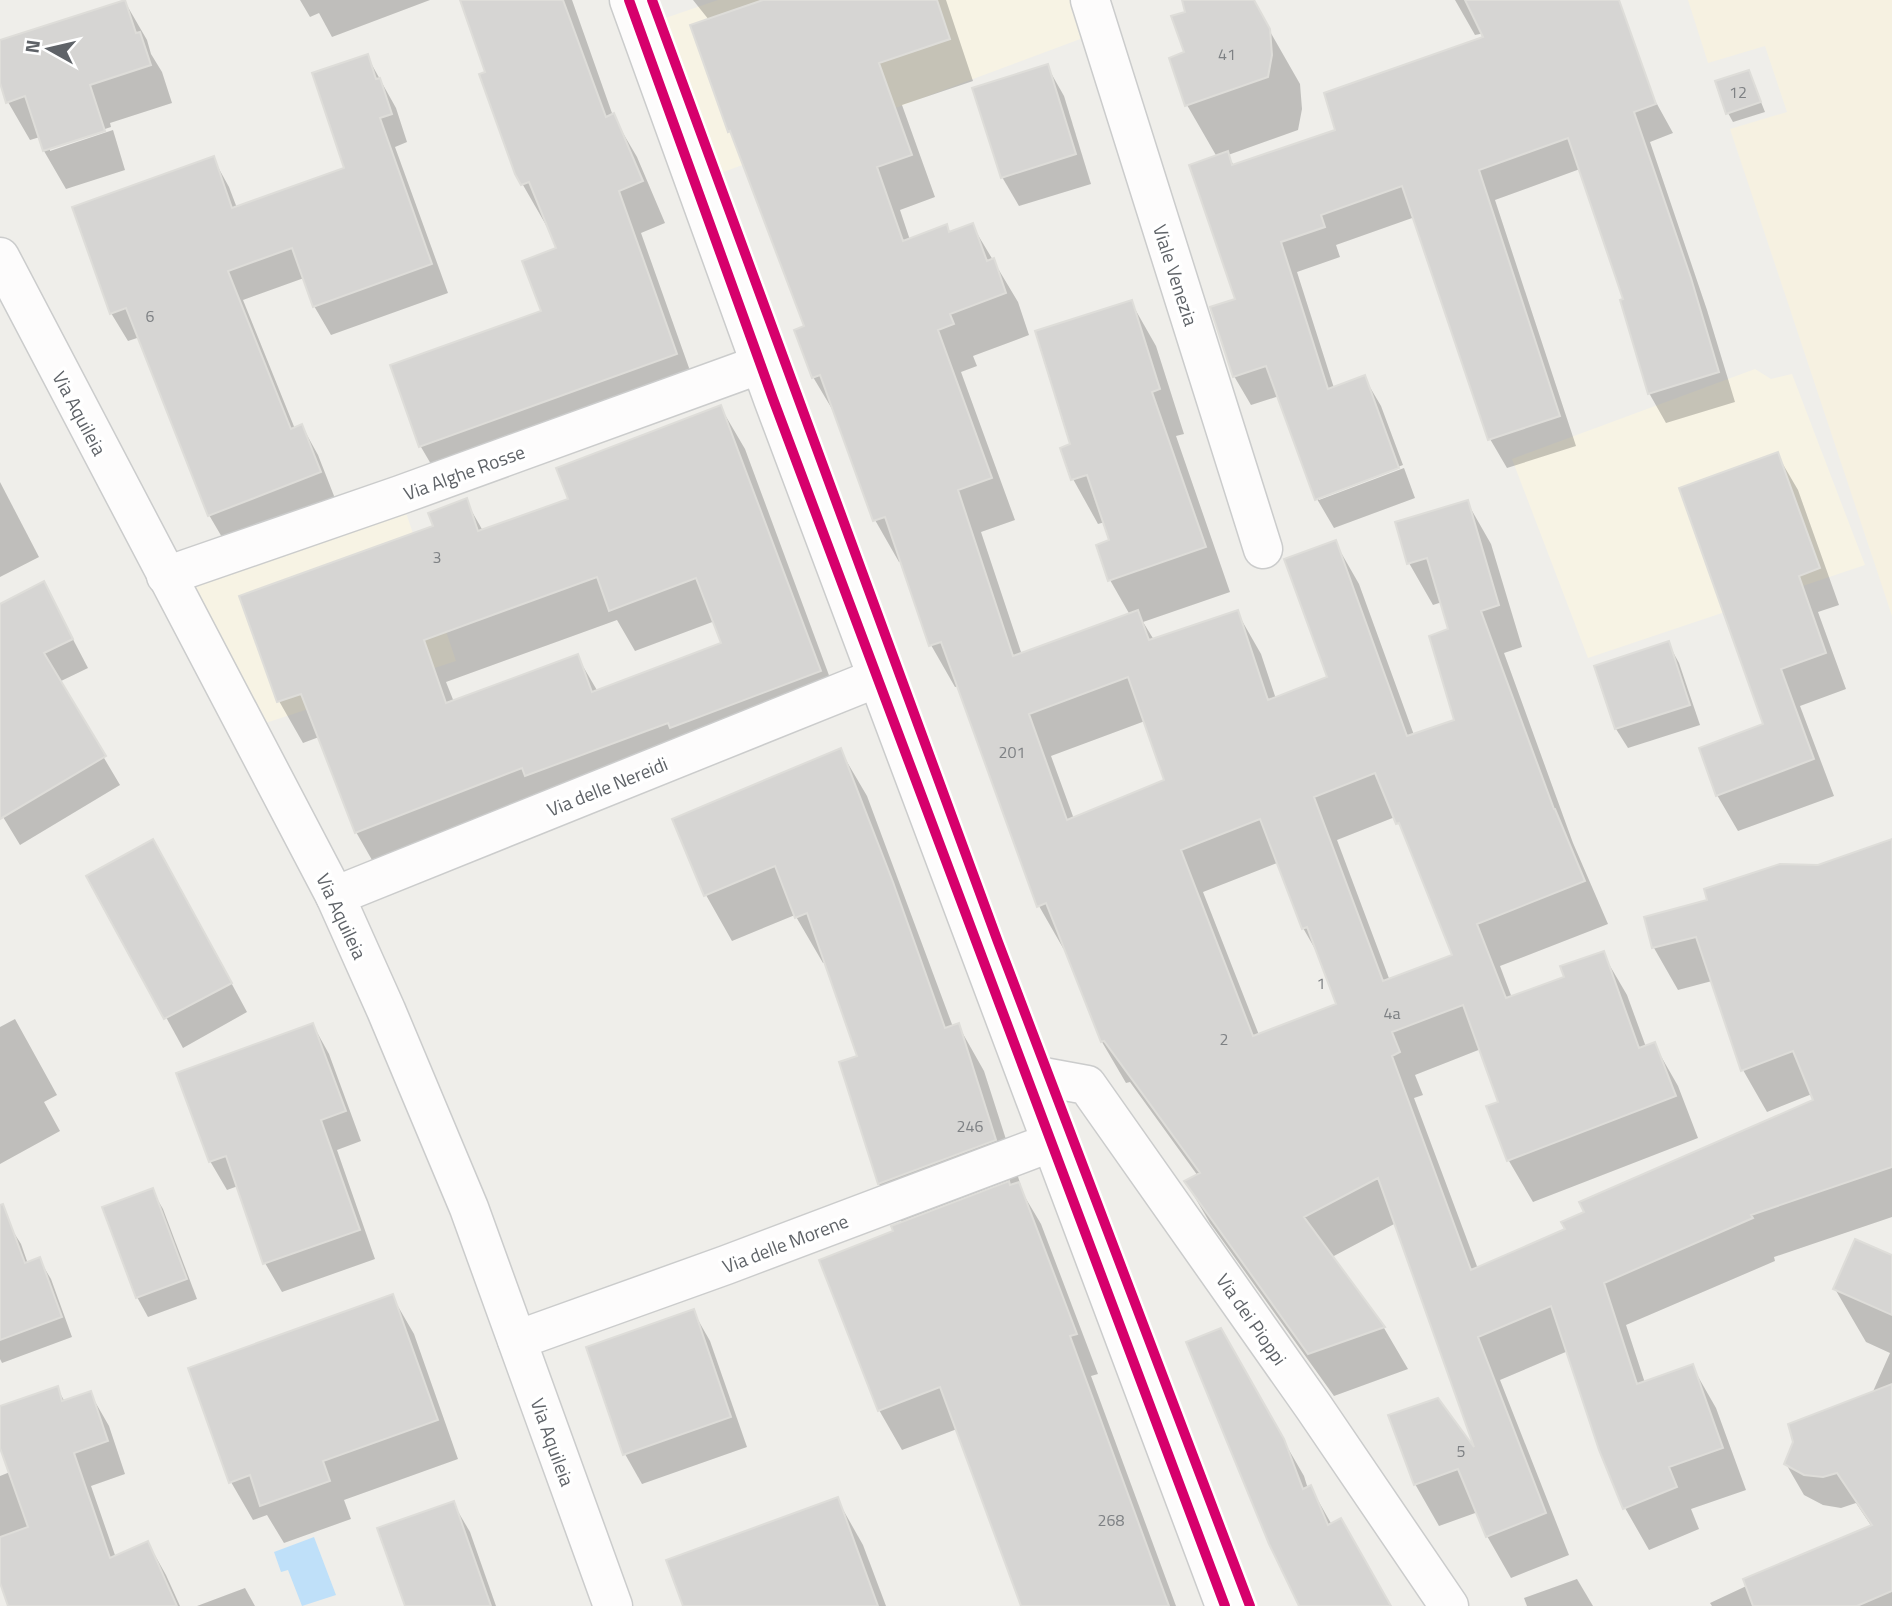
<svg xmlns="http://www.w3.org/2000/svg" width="1892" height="1606" viewBox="0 0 1892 1606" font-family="'Titillium Web',sans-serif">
	<rect width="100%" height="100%" fill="#efeeea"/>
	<g fill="#f7f3e4">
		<path d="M 718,0 L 1090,0 L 1099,32 L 694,183 L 639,27 Z"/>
		<path d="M 1755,369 L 1771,379 L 1792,374 L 1865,565 L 1588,658 L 1512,459 Z"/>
		<path d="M 400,495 L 456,661 L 247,729 L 166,577 Z"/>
	</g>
	<path fill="#f6f1e1" d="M 1688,0 L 1892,0 L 1892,616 L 1730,129 L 1787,112 L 1765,46 L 1708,63 Z"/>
	<path fill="#bfe0f9" d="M 314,1537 L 336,1595 L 302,1606 L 288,1570 L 281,1572 L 274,1552 Z"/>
	<g fill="#0003" fill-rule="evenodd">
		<path d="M 300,0 L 430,0 L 332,37 L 319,13 L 310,17 Z"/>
		<path d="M 462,0 L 572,0 L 613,116 L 637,157 L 665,223 L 641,233 L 699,396 L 445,488 L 421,447 L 393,366 L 543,312 L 559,249 L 549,225 L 546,225 L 523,185 L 482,75 L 487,73 Z"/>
		<path d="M 693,0 L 946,0 L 973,81 L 902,105 L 935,197 L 900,210 L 910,240 L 946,226 L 950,233 L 972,225 L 1018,302 L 1029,335 L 973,356 L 977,366 L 961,372 L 1015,520 L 981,532 L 1022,655 L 1130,615 L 1110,580 L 1111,541 L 1105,522 L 1098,524 L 1073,479 L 1063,449 L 1072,445 L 1131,302 L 1156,346 L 1184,434 L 1176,436 L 1230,592 L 1143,622 L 1154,640 L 1237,612 L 1261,654 L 1276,699 L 1329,678 L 1335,542 L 1359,584 L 1414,735 L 1456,722 L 1451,630 L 1442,602 L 1433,605 L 1409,563 L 1467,502 L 1491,544 L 1522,647 L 1504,653 L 1573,843 L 1608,924 L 1500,966 L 1512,998 L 1567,978 L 1603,954 L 1627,995 L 1646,1047 L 1654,1044 L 1678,1086 L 1698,1138 L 1533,1202 L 1509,1161 L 1488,1107 L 1500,1103 L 1481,1049 L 1415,1075 L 1423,1095 L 1414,1098 L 1478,1269 L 1567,1230 L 1815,1101 L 1812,1094 L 1767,1112 L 1743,1070 L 1712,981 L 1678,990 L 1654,948 L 1646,918 L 1709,901 L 1819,866 L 1892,851 L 1892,1217 L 1774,1257 L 1775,1261 L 1626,1325 L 1645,1383 L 1692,1366 L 1716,1408 L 1746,1490 L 1691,1509 L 1699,1529 L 1649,1550 L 1625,1508 L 1568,1351 L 1500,1380 L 1569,1555 L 1511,1578 L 1487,1536 L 1478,1512 L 1439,1526 L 1415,1484 L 1478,1455 L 1396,1223 L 1332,1257 L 1384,1328 L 1408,1369 L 1334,1396 L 1210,1223 L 1186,1182 L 1198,1176 L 1130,1082 L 1126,1083 L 1102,1042 L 1065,947 L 1063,948 L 1039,906 L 959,686 L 955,687 L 931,645 L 902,561 L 899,562 L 875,520 L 838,419 L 813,377 L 806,327 L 738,146 L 729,131 L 709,20 ZM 1145,721 L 1166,781 L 1074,819 L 1051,756 ZM 1395,817 L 1409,843 L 1454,956 L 1390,981 L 1337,840 ZM 1277,863 L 1303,928 L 1322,961 L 1338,1005 L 1259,1035 L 1203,892 Z"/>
		<path d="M 1184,0 L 1252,0 L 1300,84 L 1302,109 L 1298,130 L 1228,155 L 1234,166 L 1338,131 L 1494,48 L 1485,33 L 1475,35 L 1455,0 L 1580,0 L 1593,12 L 1657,104 L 1673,133 L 1650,142 L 1707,310 L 1735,402 L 1666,423 L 1649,393 L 1625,301 L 1580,169 L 1495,200 L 1576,446 L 1507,468 L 1490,439 L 1415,217 L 1336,245 L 1340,257 L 1297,272 L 1334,388 L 1364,377 L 1381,406 L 1403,465 L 1319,496 L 1319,500 L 1404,468 L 1415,498 L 1334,528 L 1317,499 L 1279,396 L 1251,405 L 1234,376 L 1238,300 L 1217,157 L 1187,105 L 1171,59 L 1186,53 L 1187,13 Z"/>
		<path d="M 125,2 L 147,40 L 151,54 L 162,72 L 172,103 L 110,123 L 111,127 L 50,147 L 50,151 L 113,130 L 125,170 L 66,189 L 44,151 L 40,137 L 30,140 L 8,102 L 0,77 L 0,42 Z"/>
		<path d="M 367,56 L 396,108 L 407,142 L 395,147 L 448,293 L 331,335 L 314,306 L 304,278 L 243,300 L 295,429 L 302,426 L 318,455 L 336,501 L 226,544 L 209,515 L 140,337 L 128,341 L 111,313 L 213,158 L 229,187 L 237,208 L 346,169 Z"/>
		<path d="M 1047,66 L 1064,96 L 1091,184 L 1019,206 L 1002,177 Z"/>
		<path d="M 1749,72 L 1765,112 L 1733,122 L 1728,113 Z"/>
		<path d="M 721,408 L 745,449 L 843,713 L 696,769 L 380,874 L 356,832 L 319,737 L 303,743 L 279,701 L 241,597 L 435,528 L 466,501 L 483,531 L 570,500 ZM 617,620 L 635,651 L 715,621 L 723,644 L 598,692 L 577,656 L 454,702 L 446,682 Z"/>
		<path d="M 1777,454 L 1798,490 L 1839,605 L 1818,612 L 1846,689 L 1800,706 L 1834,796 L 1738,831 L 1717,795 L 1765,725 Z"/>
		<path d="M 0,482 L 39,557 L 0,577 Z"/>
		<path d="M 44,584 L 88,668 L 59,682 L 120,785 L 20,845 L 0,812 L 0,606 Z"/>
		<path d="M 1668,643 L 1679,663 L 1700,725 L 1628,748 L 1616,729 L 1596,667 Z"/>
		<path d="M 840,750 L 867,796 L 953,1027 L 958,1025 L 984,1071 L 1021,1186 L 1019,1187 L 1041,1224 L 1098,1374 L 1091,1376 L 1176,1606 L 1022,1606 L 957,1429 L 902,1450 L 879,1410 L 895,1232 L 903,1224 L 879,1184 L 841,1063 L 860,1057 L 826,962 L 823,963 L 795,915 L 732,941 L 706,895 L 675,820 Z"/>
		<path d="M 170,870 L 247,1012 L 183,1048 L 88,876 Z"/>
		<path d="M 15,1019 L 57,1095 L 44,1102 L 60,1131 L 0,1164 L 0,1027 Z"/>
		<path d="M 313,1025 L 329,1054 L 361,1141 L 337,1150 L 375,1259 L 282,1292 L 265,1263 L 238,1186 L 227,1190 L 210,1161 Z"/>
		<path d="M 152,1190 L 163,1209 L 197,1299 L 148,1317 L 137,1297 Z"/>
		<path d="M 9,1225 L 21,1244 L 28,1264 L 39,1259 L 51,1279 L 72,1337 L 2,1363 L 0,1359 L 0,1228 Z"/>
		<path d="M 1892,1257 L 1892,1432 L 1871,1396 L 1890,1353 L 1866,1342 L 1835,1289 Z"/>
		<path d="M 392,1296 L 414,1334 L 458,1459 L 344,1500 L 351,1519 L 284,1543 L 267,1515 L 253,1520 L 231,1482 Z"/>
		<path d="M 693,1311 L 710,1341 L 747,1447 L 642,1484 L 625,1454 L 588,1348 Z"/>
		<path d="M 1220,1331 L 1304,1476 L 1308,1489 L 1311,1488 L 1332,1525 L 1389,1606 L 1301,1606 Z"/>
		<path d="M 57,1388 L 65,1402 L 90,1393 L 109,1426 L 125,1474 L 91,1486 L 116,1558 L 148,1543 L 166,1575 L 180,1606 L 10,1606 L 0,1578 L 0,1476 L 10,1472 L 0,1442 L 0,1408 Z"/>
		<path d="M 1795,1442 L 1892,1510 L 1892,1606 L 1712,1606 L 1710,1603 L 1872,1527 L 1856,1503 L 1841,1508 L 1823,1505 L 1804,1495 L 1786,1464 Z"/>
		<path d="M 837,1499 L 863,1545 L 886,1606 L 685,1606 Z"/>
		<path d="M 453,1503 L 470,1532 L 496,1606 L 407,1606 Z"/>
		<path d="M 1577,1579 L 1593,1606 L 1527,1606 L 1524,1598 Z"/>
		<path d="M 245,1588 L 255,1606 L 197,1606 Z"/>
	</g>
	<g fill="#d6d5d3" stroke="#deddd9" stroke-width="2" fill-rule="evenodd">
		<path d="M 125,0 L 136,33 L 140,32 L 151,65 L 90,85 L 105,131 L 43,151 L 25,96 L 6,103 L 0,83 L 0,40 Z"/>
		<path d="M 460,0 L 563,0 L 606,117 L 614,113 L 643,181 L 619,191 L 677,354 L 419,447 L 390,365 L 541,311 L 522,261 L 556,248 L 529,182 L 521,185 L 515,174 L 479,74 L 485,72 Z"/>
		<path d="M 763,0 L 937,0 L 950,39 L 879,63 L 912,155 L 877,167 L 903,241 L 947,224 L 949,232 L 973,223 L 987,261 L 994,258 L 1006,293 L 950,314 L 954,324 L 938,330 L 992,478 L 958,490 L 1013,656 L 1138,610 L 1149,640 L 1238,610 L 1268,700 L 1327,677 L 1284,559 L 1336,540 L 1407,736 L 1454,720 L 1429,636 L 1448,629 L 1427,558 L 1407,564 L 1395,522 L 1468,500 L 1499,605 L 1481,611 L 1554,809 L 1555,809 L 1585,881 L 1477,924 L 1506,998 L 1564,977 L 1560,966 L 1604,951 L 1639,1048 L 1655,1042 L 1676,1096 L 1507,1161 L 1486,1106 L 1498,1102 L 1463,1005 L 1392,1032 L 1400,1052 L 1392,1056 L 1471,1270 L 1565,1229 L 1561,1222 L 1584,1212 L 1579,1202 L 1813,1100 L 1793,1051 L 1741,1071 L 1696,937 L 1652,948 L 1644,917 L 1707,900 L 1704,889 L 1780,864 L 1818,865 L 1892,839 L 1892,1167 L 1751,1215 L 1753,1218 L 1604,1283 L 1637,1384 L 1693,1364 L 1723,1448 L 1669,1467 L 1677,1487 L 1623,1509 L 1599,1450 L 1551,1306 L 1478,1337 L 1546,1513 L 1486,1537 L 1458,1469 L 1414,1485 L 1388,1415 L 1438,1398 L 1474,1447 L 1378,1178 L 1304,1217 L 1385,1327 L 1308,1354 L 1184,1181 L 1200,1173 L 1104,1041 L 1101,1042 L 1046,903 L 1037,907 L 941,642 L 929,646 L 885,517 L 873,521 L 820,375 L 812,378 L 794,330 L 804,326 L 730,131 L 728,132 L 690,25 ZM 1128,677 L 1164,780 L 1067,820 L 1029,714 ZM 1375,773 L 1396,824 L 1399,823 L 1452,955 L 1383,981 L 1314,797 ZM 1260,819 L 1302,929 L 1307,927 L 1336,1004 L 1253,1036 L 1181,850 Z"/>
		<path d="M 1182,0 L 1254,0 L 1270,29 L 1272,55 L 1268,77 L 1185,106 L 1169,58 L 1184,52 L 1171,16 L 1185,12 Z"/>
		<path d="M 1465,0 L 1619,0 L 1656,104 L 1634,112 L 1691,278 L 1719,372 L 1648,394 L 1620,300 L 1623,299 L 1568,138 L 1479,170 L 1560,416 L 1488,440 L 1402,186 L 1321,215 L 1325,227 L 1281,242 L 1328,389 L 1365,375 L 1399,468 L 1315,500 L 1266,366 L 1233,377 L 1210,307 L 1235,299 L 1189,165 L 1228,151 L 1232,165 L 1335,130 L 1324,93 L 1483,37 Z"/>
		<path d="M 368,54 L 376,79 L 380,78 L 392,114 L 380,118 L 432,264 L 313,307 L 292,248 L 228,271 L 291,429 L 302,424 L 321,472 L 208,516 L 126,308 L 110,314 L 72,207 L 214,156 L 232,208 L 344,168 L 312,73 Z"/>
		<path d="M 1048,64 L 1076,154 L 1001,178 L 972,88 Z"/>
		<path d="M 1749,70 L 1761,102 L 1726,114 L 1715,81 Z"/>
		<path d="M 1132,300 L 1160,389 L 1152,392 L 1206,547 L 1108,581 L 1096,545 L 1109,540 L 1087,475 L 1071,480 L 1060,448 L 1070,444 L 1035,331 Z"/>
		<path d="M 721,405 L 821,671 L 670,728 L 668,723 L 525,776 L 522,768 L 355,833 L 301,694 L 277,702 L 239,596 L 433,526 L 428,513 L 467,498 L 478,531 L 568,499 L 556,468 ZM 597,577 L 609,611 L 696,578 L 721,643 L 592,692 L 578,654 L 446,703 L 424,640 Z"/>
		<path d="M 1778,452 L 1820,568 L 1799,576 L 1826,653 L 1781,669 L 1814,759 L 1716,796 L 1699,748 L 1763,724 L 1679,488 Z"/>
		<path d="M 44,581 L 73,639 L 44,653 L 106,756 L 0,819 L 0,604 Z"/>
		<path d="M 1669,641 L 1690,705 L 1615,729 L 1594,666 Z"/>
		<path d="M 841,748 L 893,882 L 945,1028 L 959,1023 L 996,1140 L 878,1184 L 839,1062 L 857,1056 L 807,913 L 795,918 L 775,866 L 704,896 L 672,819 Z"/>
		<path d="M 153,839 L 232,983 L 164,1019 L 86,876 Z"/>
		<path d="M 313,1023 L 346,1111 L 321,1120 L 360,1230 L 263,1264 L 226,1156 L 209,1162 L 176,1073 Z"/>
		<path d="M 1009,1181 L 1010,1185 L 1019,1182 L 1077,1334 L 1070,1336 L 1169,1606 L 1021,1606 L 940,1387 L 878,1411 L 819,1260 L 893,1231 L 891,1226 Z"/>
		<path d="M 153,1188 L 187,1279 L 136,1298 L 102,1207 Z"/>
		<path d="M 3,1204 L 25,1263 L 40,1257 L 62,1317 L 0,1340 L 0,1205 Z"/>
		<path d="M 1855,1239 L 1892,1255 L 1892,1315 L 1833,1289 Z"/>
		<path d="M 393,1294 L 438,1420 L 323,1461 L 330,1481 L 260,1506 L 250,1475 L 229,1483 L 188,1368 Z"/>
		<path d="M 694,1309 L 731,1417 L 623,1455 L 586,1347 Z"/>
		<path d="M 1221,1328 L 1284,1439 L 1303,1489 L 1311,1485 L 1328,1525 L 1341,1518 L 1391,1606 L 1299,1606 L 1269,1544 L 1186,1342 Z"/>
		<path d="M 1892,1384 L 1892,1591 L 1857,1606 L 1753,1606 L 1743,1579 L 1872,1525 L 1837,1473 L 1823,1477 L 1804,1475 L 1784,1464 L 1793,1442 L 1788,1424 Z"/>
		<path d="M 58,1386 L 62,1401 L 91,1391 L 108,1441 L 74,1453 L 110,1558 L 148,1541 L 177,1606 L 8,1606 L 0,1583 L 0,1537 L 28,1527 L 0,1448 L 0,1406 Z"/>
		<path d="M 838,1497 L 878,1606 L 683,1606 L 666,1560 Z"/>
		<path d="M 454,1501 L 491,1606 L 405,1606 L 377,1528 Z"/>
	</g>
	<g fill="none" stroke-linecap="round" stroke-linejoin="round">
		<defs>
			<g id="minor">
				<path d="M 629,0 L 773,399 L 1225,1606"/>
				<path d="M 1090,0 L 1263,549"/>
				<path d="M 0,257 L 335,896 L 386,1010 L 469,1208 L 613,1606"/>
				<path d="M 166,576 L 400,495 L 761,364"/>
				<path d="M 335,896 L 879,677"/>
				<path d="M 1027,1074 L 1087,1085 L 1313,1406 L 1449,1606"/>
				<path d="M 517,1340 L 726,1265 L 1052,1142"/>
			</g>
		</defs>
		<use href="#minor" stroke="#cbcccc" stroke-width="41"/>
		<use href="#minor" stroke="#fdfcfc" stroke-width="38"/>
		<defs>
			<g id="cycleway">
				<path d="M 629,0 L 773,399 L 1225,1606"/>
				<path d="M 652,0 L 998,942 L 1250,1606"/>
			</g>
		</defs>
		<use href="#cycleway" stroke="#fff" stroke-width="15"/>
		<use href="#cycleway" stroke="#d6006c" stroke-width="10"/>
	</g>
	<g text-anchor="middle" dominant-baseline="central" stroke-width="7" stroke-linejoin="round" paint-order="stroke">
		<g font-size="16" fill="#7e8184">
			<text x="1227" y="54">41</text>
			<text x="1738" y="92">12</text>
			<text x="150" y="316">6</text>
			<text x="437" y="557">3</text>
			<text x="1012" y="752">201</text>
			<text x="1321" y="983">1</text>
			<text x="1392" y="1013">4a</text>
			<text x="1224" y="1039">2</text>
			<text x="970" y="1126">246</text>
			<text x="1461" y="1451">5</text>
			<text x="1111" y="1520">268</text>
		</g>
		<g font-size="19" fill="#5f6368" stroke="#fff">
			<text transform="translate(1176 275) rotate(72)">Viale Venezia</text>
			<text transform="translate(80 413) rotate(62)">Via Aquileia</text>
			<text transform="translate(464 472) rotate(-20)">Via Alghe Rosse</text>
			<text transform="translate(607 786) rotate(-22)">Via delle Nereidi</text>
			<text transform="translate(342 916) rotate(65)">Via Aquileia</text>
			<text transform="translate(785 1243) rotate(-21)">Via delle Morene</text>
			<text transform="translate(1252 1319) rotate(55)">Via dei Pioppi</text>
			<text transform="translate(553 1442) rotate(70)">Via Aquileia</text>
		</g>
	</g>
	<g transform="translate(49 49) rotate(278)" stroke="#ffffff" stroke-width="5" paint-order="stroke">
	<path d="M0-5L12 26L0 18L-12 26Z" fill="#5f6368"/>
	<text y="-10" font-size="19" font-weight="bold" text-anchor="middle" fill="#5f6368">N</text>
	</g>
</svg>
